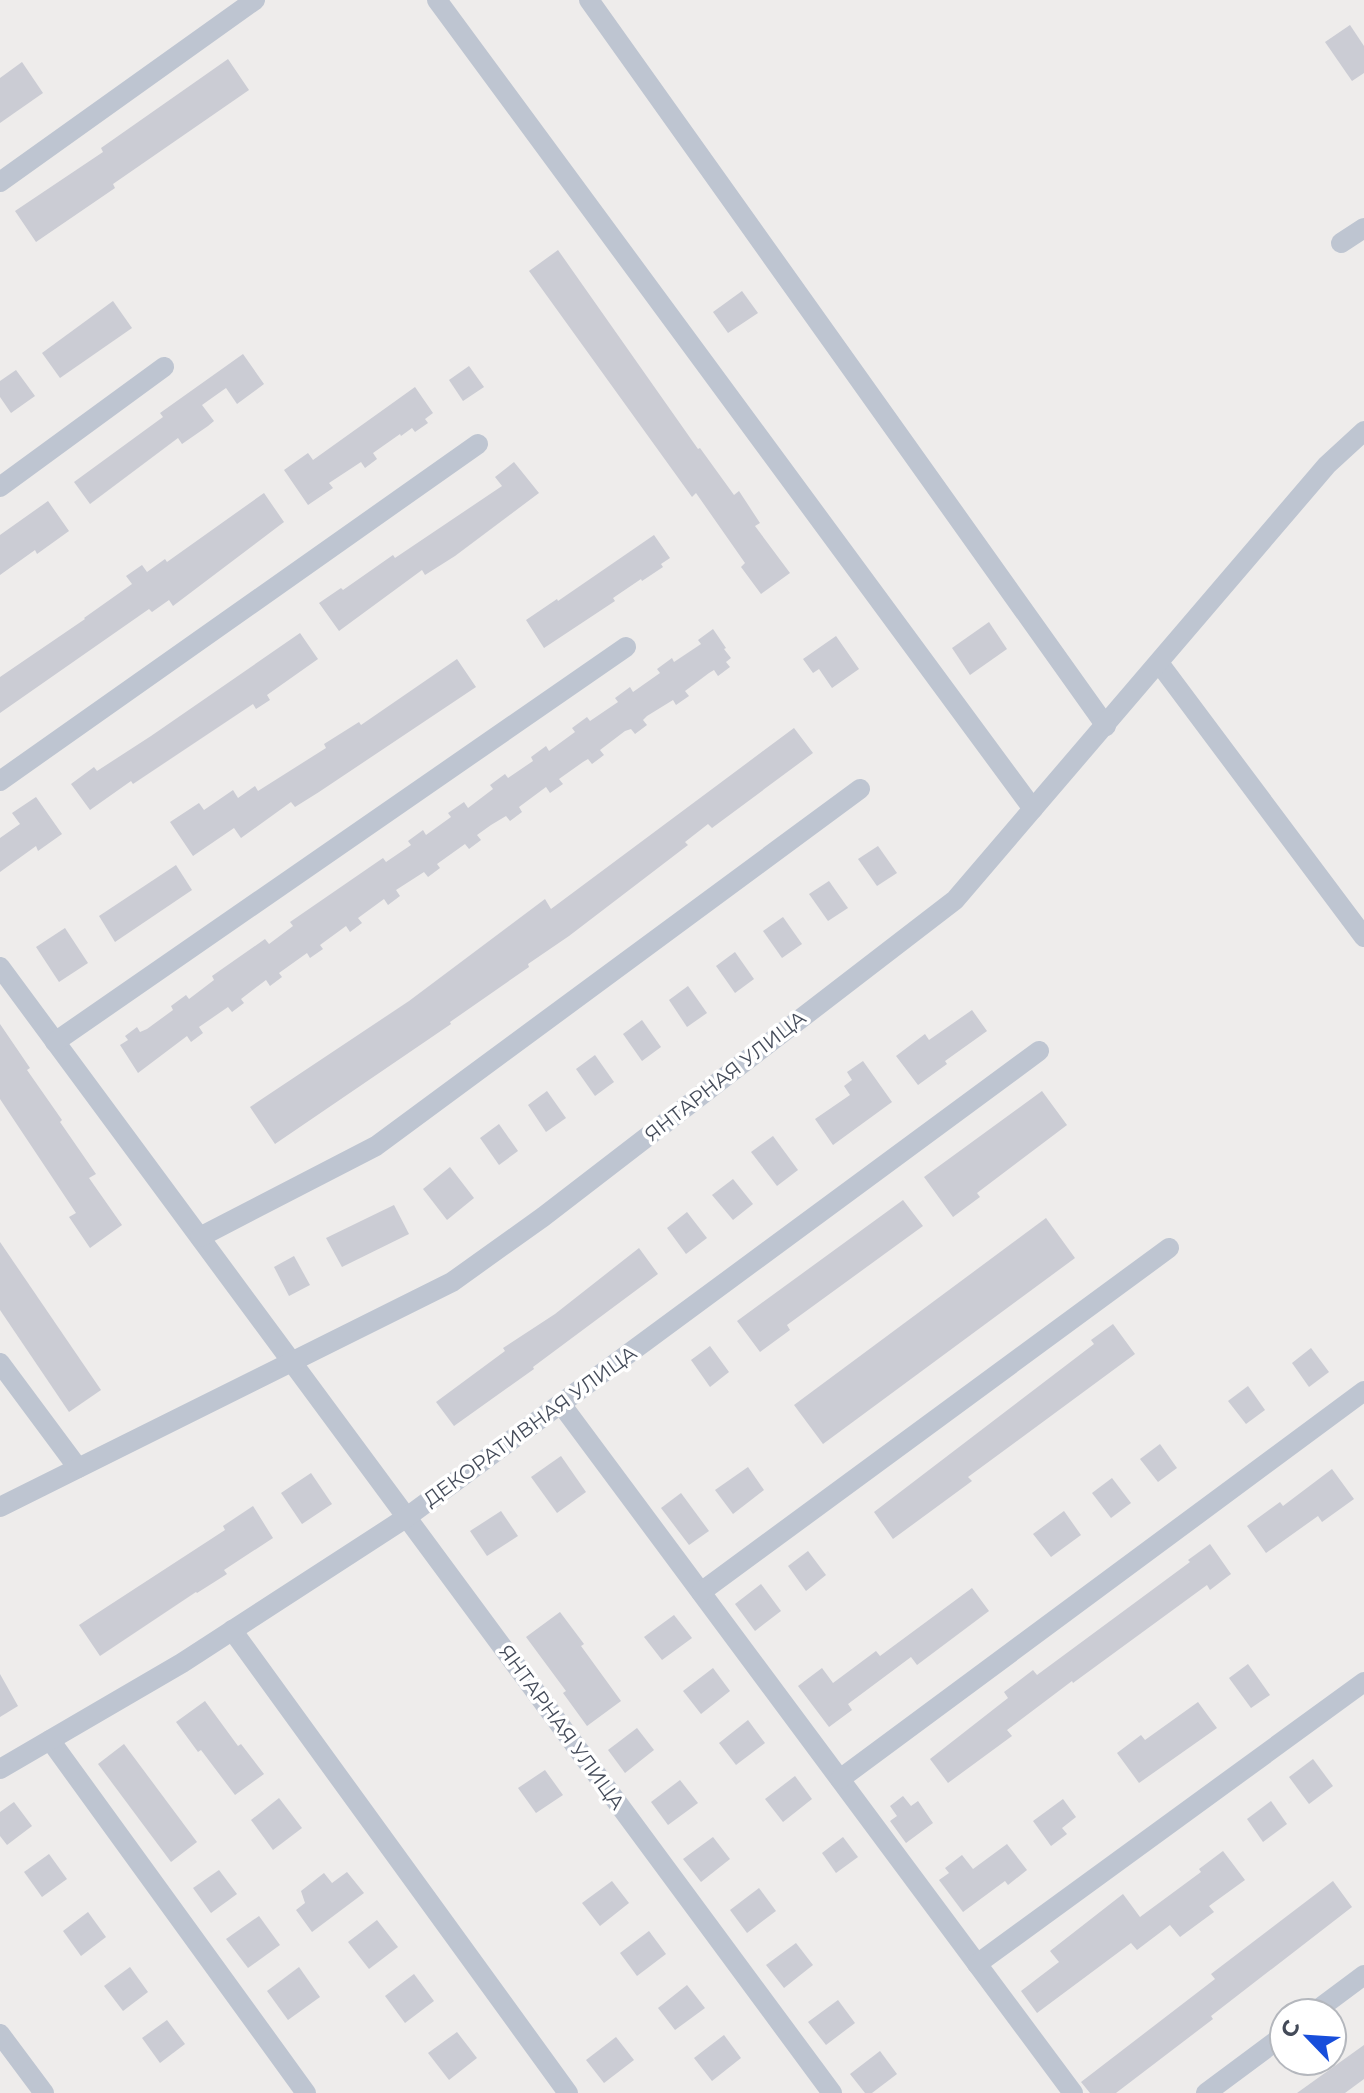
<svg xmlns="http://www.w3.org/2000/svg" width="1364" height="2093" viewBox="0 0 1364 2093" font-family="Montserrat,sans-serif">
	<rect width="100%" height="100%" fill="#eeeceb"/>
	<g fill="#cbccd4">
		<path d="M 1350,25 L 1364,46 L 1364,73 L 1352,81 L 1325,42 Z"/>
		<path d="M 228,59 L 249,90 L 113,184 L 115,188 L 36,242 L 15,211 L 103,152 L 101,148 Z"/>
		<path d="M 22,62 L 43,93 L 0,123 L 0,78 Z"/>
		<path d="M 558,250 L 698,449 L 700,448 L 734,495 L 739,491 L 760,523 L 755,526 L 790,573 L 761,594 L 741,567 L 745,563 L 696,493 L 692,497 L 529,271 Z"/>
		<path d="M 742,291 L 758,313 L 728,333 L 713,312 Z"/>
		<path d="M 113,301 L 132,328 L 60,378 L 42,353 Z"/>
		<path d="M 243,354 L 264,384 L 237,404 L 226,388 L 202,405 L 214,421 L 208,426 L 182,444 L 178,438 L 90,504 L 74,482 L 163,417 L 160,413 Z"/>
		<path d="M 469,366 L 484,387 L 463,401 L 449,380 Z"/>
		<path d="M 16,370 L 35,396 L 11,413 L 0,397 L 0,381 Z"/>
		<path d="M 415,387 L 433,413 L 425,419 L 428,423 L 415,432 L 412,428 L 401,436 L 400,434 L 373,453 L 377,459 L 365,468 L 361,462 L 329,483 L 333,488 L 308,505 L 284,470 L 308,453 L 313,460 Z"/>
		<path d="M 514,462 L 539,493 L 455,556 L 425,575 L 422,570 L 339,631 L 319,603 L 341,588 L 343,590 L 393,555 L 395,558 L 502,486 L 495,477 Z"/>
		<path d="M 264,493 L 284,522 L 173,606 L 169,600 L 152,612 L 149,609 L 0,713 L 0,677 L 85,619 L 84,618 L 132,584 L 126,576 L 142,565 L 147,572 L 165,559 L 167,562 Z"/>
		<path d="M 48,501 L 69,531 L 37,554 L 35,550 L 0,575 L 0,535 Z"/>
		<path d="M 654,535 L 670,558 L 661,564 L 663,567 L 642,581 L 641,579 L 613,598 L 615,601 L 544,648 L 526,620 L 557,599 L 558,601 Z"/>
		<path d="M 989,622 L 1007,649 L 970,675 L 952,648 Z"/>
		<path d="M 713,629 L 726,648 L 724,649 L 731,658 L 726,662 L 730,667 L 718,676 L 714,670 L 709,673 L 685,691 L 689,696 L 676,705 L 673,700 L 647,716 L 643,720 L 647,725 L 635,734 L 631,729 L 625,731 L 600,750 L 604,755 L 592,764 L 588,759 L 583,762 L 559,779 L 563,784 L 550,793 L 546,787 L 519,807 L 522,812 L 510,821 L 506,816 L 491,825 L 477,835 L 481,840 L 469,849 L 465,844 L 437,864 L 440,868 L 428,877 L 424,872 L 396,890 L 400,896 L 388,905 L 384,899 L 358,918 L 362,923 L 350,932 L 346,926 L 320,945 L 323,949 L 310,958 L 307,953 L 279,973 L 282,977 L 270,986 L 266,980 L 241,999 L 244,1003 L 232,1012 L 228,1007 L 199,1027 L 203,1033 L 191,1042 L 187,1036 L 138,1073 L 120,1045 L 128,1040 L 125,1036 L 137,1027 L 140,1032 L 147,1029 L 173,1010 L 171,1006 L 186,995 L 189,999 L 214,980 L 212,976 L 265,939 L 269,944 L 293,926 L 290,922 L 383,858 L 386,862 L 411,845 L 408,841 L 423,830 L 426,835 L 451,817 L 448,813 L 464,802 L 468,808 L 493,789 L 490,785 L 505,774 L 508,778 L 533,761 L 531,757 L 546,746 L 549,751 L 575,732 L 572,728 L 587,717 L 590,721 L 618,702 L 615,698 L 630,687 L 633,692 L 660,673 L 657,669 L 672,658 L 674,662 L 701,644 L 698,640 Z"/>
		<path d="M 300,633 L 318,659 L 267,695 L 270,700 L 256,709 L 253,704 L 133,784 L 131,781 L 90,810 L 71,784 L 94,767 L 97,771 L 151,736 Z"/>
		<path d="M 836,636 L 859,669 L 832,688 L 819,669 L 813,673 L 803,659 Z"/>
		<path d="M 457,659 L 476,687 L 319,792 L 295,807 L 291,802 L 241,838 L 234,828 L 193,856 L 170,822 L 199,803 L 204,810 L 233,790 L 238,798 L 255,786 L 258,791 L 326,748 L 324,744 L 359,722 L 361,725 Z"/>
		<path d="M 794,728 L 813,753 L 712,828 L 708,824 L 685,842 L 688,845 L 569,936 L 528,964 L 529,967 L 450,1022 L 451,1024 L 275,1144 L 250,1107 L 409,1001 L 545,899 L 551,909 Z"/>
		<path d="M 36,797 L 62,834 L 38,851 L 36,846 L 0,872 L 0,838 L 20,824 L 12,813 Z"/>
		<path d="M 878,846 L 897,873 L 877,886 L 858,859 Z"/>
		<path d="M 176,865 L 192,890 L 115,942 L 99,916 Z"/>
		<path d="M 829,881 L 848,908 L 828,921 L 809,894 Z"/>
		<path d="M 783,917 L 802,944 L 782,958 L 763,931 Z"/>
		<path d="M 65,928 L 88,963 L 59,982 L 36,947 Z"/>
		<path d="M 735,952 L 754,979 L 735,993 L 716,966 Z"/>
		<path d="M 688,986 L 707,1013 L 687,1027 L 669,1000 Z"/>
		<path d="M 972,1010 L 987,1031 L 945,1061 L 947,1064 L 918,1085 L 896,1056 L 925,1034 L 929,1040 Z"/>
		<path d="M 642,1020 L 661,1047 L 642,1061 L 623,1034 Z"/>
		<path d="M 0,1024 L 30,1068 L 27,1070 L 62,1120 L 60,1122 L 96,1174 L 89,1178 L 122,1225 L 90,1248 L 69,1217 L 76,1213 L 0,1099 Z"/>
		<path d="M 595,1055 L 614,1082 L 595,1096 L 576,1069 Z"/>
		<path d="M 863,1061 L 892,1102 L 833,1145 L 815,1119 L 850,1095 L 844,1086 L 852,1080 L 847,1072 Z"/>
		<path d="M 547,1091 L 566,1118 L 546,1132 L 528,1105 Z"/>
		<path d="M 1042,1091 L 1067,1125 L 977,1193 L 980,1197 L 953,1217 L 924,1177 Z"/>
		<path d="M 499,1124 L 518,1151 L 499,1165 L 480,1138 Z"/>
		<path d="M 773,1136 L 798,1170 L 777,1186 L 751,1152 Z"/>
		<path d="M 450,1167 L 474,1198 L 447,1220 L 423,1189 Z"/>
		<path d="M 733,1179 L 753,1204 L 733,1220 L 712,1195 Z"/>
		<path d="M 903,1200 L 923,1226 L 787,1325 L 790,1330 L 760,1352 L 737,1321 Z"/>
		<path d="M 394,1205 L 409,1234 L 342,1267 L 326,1238 Z"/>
		<path d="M 687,1212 L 707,1238 L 686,1254 L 667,1228 Z"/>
		<path d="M 1046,1218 L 1075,1258 L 823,1444 L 794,1405 Z"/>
		<path d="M 0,1242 L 101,1390 L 69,1412 L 0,1310 Z"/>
		<path d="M 639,1248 L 658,1274 L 533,1367 L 534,1369 L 454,1426 L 436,1402 L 505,1351 L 503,1348 L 555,1314 Z"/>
		<path d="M 294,1256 L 310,1285 L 289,1296 L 274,1267 Z"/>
		<path d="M 1113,1324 L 1135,1354 L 968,1477 L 972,1481 L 893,1539 L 874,1512 L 1094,1344 L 1091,1340 Z"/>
		<path d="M 710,1346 L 729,1372 L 710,1387 L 691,1360 Z"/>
		<path d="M 1311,1348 L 1329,1372 L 1309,1387 L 1292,1363 Z"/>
		<path d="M 1248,1386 L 1265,1410 L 1246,1424 L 1228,1401 Z"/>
		<path d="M 1160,1444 L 1177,1468 L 1158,1482 L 1140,1459 Z"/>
		<path d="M 561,1456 L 586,1492 L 557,1513 L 531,1477 Z"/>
		<path d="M 748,1467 L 764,1490 L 733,1514 L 715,1490 Z"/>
		<path d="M 1332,1469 L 1354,1499 L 1322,1522 L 1318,1516 L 1266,1553 L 1247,1526 L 1280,1502 L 1283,1506 Z"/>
		<path d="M 311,1473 L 332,1504 L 302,1524 L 281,1493 Z"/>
		<path d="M 1112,1478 L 1131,1503 L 1111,1518 L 1092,1493 Z"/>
		<path d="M 681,1493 L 709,1531 L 689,1545 L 661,1508 Z"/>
		<path d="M 253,1506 L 273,1538 L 224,1570 L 227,1574 L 197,1593 L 196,1592 L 100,1656 L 79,1625 L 225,1530 L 223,1526 Z"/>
		<path d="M 501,1511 L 518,1536 L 487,1556 L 470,1531 Z"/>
		<path d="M 1064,1511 L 1081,1535 L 1051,1557 L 1033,1534 Z"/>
		<path d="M 1210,1544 L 1231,1574 L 1210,1590 L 1207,1585 L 1073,1683 L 1072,1681 L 1007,1730 L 1012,1736 L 948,1783 L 930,1759 L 1008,1698 L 1004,1692 L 1033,1670 L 1037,1675 L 1190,1562 L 1188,1560 Z"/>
		<path d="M 808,1551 L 826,1575 L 806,1591 L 788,1566 Z"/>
		<path d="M 761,1584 L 781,1611 L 755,1631 L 735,1604 Z"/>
		<path d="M 972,1588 L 989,1611 L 917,1665 L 911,1657 L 848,1704 L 852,1710 L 829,1727 L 798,1686 L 822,1668 L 833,1683 L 876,1651 L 880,1656 Z"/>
		<path d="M 560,1612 L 584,1644 L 581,1646 L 621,1701 L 587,1726 L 563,1693 L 566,1691 L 526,1637 Z"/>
		<path d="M 674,1615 L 692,1638 L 662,1660 L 644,1637 Z"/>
		<path d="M 1248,1664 L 1270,1695 L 1251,1708 L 1229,1678 Z"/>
		<path d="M 713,1668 L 730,1691 L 701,1714 L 683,1691 Z"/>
		<path d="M 0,1674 L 18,1706 L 0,1717 Z"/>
		<path d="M 205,1701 L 238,1746 L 241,1744 L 264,1774 L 235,1795 L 201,1750 L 198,1752 L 176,1722 Z"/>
		<path d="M 1198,1702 L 1217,1728 L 1139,1783 L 1117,1753 L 1141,1735 L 1145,1740 Z"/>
		<path d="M 748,1720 L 765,1743 L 736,1765 L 719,1743 Z"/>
		<path d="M 637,1728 L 654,1750 L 625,1773 L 608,1750 Z"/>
		<path d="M 124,1744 L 197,1842 L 171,1862 L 98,1764 Z"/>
		<path d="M 1313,1759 L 1333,1786 L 1309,1804 L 1289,1777 Z"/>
		<path d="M 545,1770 L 563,1795 L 536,1813 L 518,1788 Z"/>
		<path d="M 795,1776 L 812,1799 L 783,1822 L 765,1799 Z"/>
		<path d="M 680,1780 L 698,1803 L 668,1825 L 651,1802 Z"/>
		<path d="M 903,1796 L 911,1806 L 918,1801 L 933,1823 L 906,1843 L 890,1821 L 897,1816 L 890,1806 Z"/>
		<path d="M 279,1798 L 302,1828 L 273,1850 L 251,1820 Z"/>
		<path d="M 1063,1799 L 1076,1817 L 1062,1828 L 1067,1834 L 1051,1846 L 1033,1821 Z"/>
		<path d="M 1271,1801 L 1287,1824 L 1263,1842 L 1247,1819 Z"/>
		<path d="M 14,1802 L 32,1826 L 7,1845 L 0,1836 L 0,1812 Z"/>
		<path d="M 713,1837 L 730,1859 L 701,1882 L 683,1859 Z"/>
		<path d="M 843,1837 L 858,1857 L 836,1873 L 822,1853 Z"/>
		<path d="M 1007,1844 L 1027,1870 L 1008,1885 L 1005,1881 L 963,1912 L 939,1880 L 949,1873 L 945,1868 L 962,1855 L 973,1869 Z"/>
		<path d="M 1223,1851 L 1245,1880 L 1209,1906 L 1214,1912 L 1180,1937 L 1170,1925 L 1137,1950 L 1131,1943 L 1037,2013 L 1021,1991 L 1059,1962 L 1050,1951 L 1123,1894 L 1140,1917 L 1201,1872 L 1199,1869 Z"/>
		<path d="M 49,1854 L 67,1879 L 42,1897 L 24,1872 Z"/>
		<path d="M 219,1870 L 237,1894 L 211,1913 L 193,1888 Z"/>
		<path d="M 347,1872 L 364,1893 L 312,1932 L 296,1910 L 305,1903 L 301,1891 L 324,1873 L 332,1883 Z"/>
		<path d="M 612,1881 L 629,1903 L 600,1926 L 582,1903 Z"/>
		<path d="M 1333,1881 L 1352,1907 L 1211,2016 L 1213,2019 L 1116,2093 L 1090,2093 L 1081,2082 L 1215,1979 L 1211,1974 Z"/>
		<path d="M 759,1888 L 776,1911 L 747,1933 L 730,1910 Z"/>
		<path d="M 88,1912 L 106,1937 L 81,1956 L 63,1931 Z"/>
		<path d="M 259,1916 L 280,1945 L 248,1968 L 226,1939 Z"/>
		<path d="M 377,1920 L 398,1947 L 369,1969 L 348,1942 Z"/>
		<path d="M 649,1931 L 666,1954 L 637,1976 L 620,1953 Z"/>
		<path d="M 796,1943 L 813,1965 L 784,1988 L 766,1965 Z"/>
		<path d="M 130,1967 L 148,1992 L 123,2011 L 104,1986 Z"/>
		<path d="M 299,1967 L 320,1997 L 288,2020 L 267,1991 Z"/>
		<path d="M 414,1974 L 434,2001 L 405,2023 L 385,1996 Z"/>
		<path d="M 687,1985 L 705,2008 L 675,2030 L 658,2008 Z"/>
		<path d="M 838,2000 L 855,2023 L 826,2045 L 808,2022 Z"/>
		<path d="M 167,2020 L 185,2044 L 160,2063 L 142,2038 Z"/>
		<path d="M 457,2032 L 477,2058 L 449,2080 L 428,2053 Z"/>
		<path d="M 724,2035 L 741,2058 L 712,2081 L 694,2058 Z"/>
		<path d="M 616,2037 L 634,2060 L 604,2083 L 586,2060 Z"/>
		<path d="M 1364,2045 L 1364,2079 L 1345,2093 L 1297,2093 Z"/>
		<path d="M 880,2051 L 897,2074 L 872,2093 L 865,2093 L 850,2074 Z"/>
	</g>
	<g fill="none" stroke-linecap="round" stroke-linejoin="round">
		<g stroke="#bec5d1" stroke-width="20">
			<path d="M 437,0 L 1033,809"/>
			<path d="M 589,0 L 1106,726"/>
			<path d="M 0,182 L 255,0"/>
			<path d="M 1341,243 L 1364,228"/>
			<path d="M 0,487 L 164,367"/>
			<path d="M 1159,663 L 1364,937"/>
			<path d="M 0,781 L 478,444"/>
			<path d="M 0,967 L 832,2093"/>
			<path d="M 55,1042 L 626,647"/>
			<path d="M 200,1237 L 376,1146 L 860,789"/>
			<path d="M 0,1363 L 78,1468"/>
			<path d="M 561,1404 L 1073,2093"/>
			<path d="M 0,1507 L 452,1282 L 543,1217 L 955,900 L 1327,465 L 1364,431"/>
			<path d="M 701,1592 L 1169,1248"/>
			<path d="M 232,1630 L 568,2093"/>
			<path d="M 50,1740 L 306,2093"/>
			<path d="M 0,1769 L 182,1663 L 407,1517 L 1039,1051"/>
			<path d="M 840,1779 L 1364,1391"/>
			<path d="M 977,1964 L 1364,1682"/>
			<path d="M 1313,2013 L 1364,1975"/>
			<path d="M 0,2034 L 44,2093"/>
			<path d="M 1206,2093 L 1284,2035"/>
		</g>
	</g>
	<g text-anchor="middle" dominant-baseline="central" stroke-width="7" stroke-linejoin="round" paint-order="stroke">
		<g font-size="20" fill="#444b59" stroke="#fff">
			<text transform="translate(725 1076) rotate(-38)">ЯНТАРНАЯ УЛИЦА</text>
			<text transform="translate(530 1426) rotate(-36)">ДЕКОРАТИВНАЯ УЛИЦА</text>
			<text transform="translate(562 1727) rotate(54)">ЯНТАРНАЯ УЛИЦА</text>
		</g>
	</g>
	<g transform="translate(1308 2037) rotate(295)"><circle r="38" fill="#ffffff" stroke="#b4b7bd" stroke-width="2"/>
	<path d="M0-6L14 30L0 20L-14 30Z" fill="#184edb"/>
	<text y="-12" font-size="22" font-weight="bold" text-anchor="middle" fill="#444b59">С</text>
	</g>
</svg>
